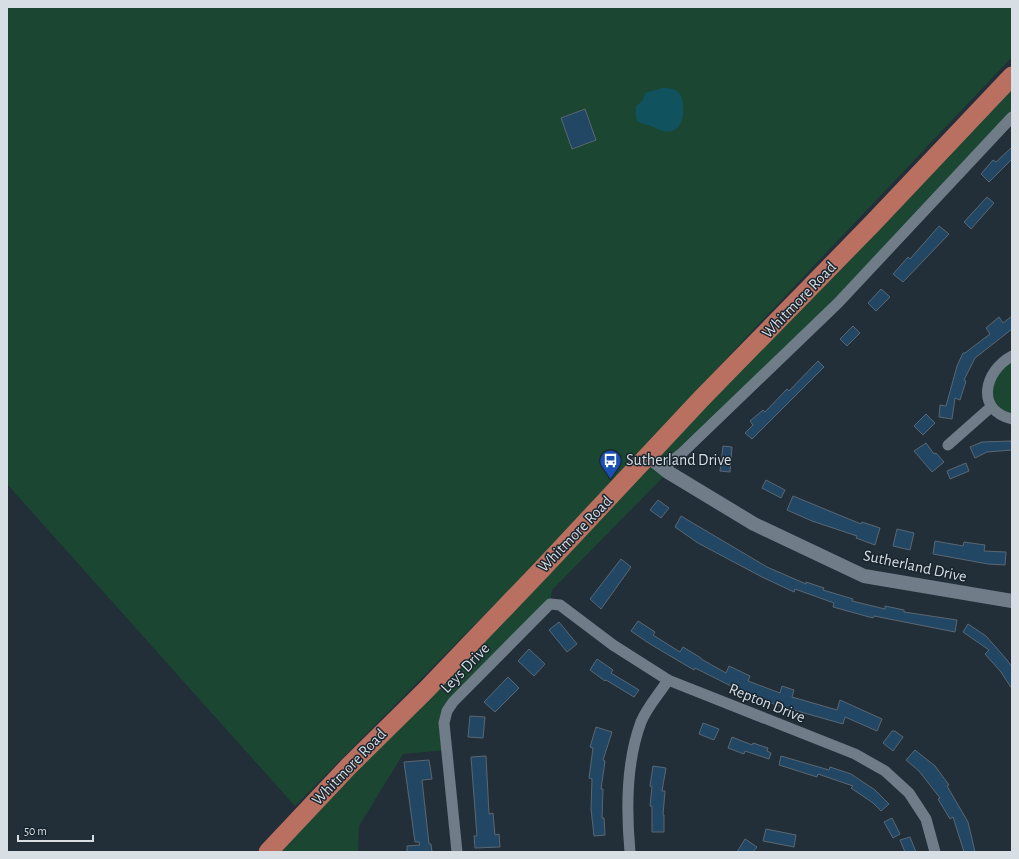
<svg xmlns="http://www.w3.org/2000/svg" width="1019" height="859" viewBox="0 0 1019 859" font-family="'Alegreya Sans',sans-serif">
	<rect width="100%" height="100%" fill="#232f38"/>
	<g fill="#1b4732">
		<path d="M 7,7 L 1012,7 L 1012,57 L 752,331 L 534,567 L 493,606 L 295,806 L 7,484 Z"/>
		<path d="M 1012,76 L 1012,117 L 850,290 L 668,462 L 662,457 L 662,455 L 648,456 L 668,472 L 552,590 L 550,604 L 447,711 L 446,750 L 403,754 L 359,826 L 358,852 L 268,852 Z"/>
		<path d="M 1012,356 L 1012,419 L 995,412 L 991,376 Z"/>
	</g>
	<path fill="#10525d" d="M 662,88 C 668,88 675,88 679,93 C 686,101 685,129 672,131 C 661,133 656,127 648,125 C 635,122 635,120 636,106 L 643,100 L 645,93 Z"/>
	<g fill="#224764" stroke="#5a6772">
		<path d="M 585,109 L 596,140 L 572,149 L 561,118 Z"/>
		<path d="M 1012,147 L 1012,159 L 989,182 L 981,174 L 993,160 L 996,162 Z"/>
		<path d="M 987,197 L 994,203 L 971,229 L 964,222 Z"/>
		<path d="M 939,226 L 949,234 L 903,282 L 893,274 L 908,257 L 910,259 Z"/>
		<path d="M 881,289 L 890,297 L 876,311 L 868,303 Z"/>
		<path d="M 1012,316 L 1012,329 L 975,358 L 964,380 L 966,381 L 960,400 L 955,398 L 952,419 L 939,417 L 940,405 L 946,406 L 957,366 L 963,353 L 965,353 L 990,334 L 986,328 L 999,317 L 1003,323 Z"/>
		<path d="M 853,326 L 860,333 L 847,346 L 840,339 Z"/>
		<path d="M 818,361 L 824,367 L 752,439 L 745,433 L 753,425 L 750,421 L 763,410 L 765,412 L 787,389 L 789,391 Z"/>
		<path d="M 926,414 L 935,423 L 923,435 L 914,426 Z"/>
		<path d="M 1011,441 L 1012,450 L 987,452 L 975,458 L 970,447 L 982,442 Z"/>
		<path d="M 926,443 L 934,454 L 936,453 L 944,462 L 932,472 L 914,451 Z"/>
		<path d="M 723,446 L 732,447 L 730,472 L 720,471 Z"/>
		<path d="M 966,463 L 969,471 L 950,479 L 947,471 Z"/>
		<path d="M 766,480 L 785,490 L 781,498 L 762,488 Z"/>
		<path d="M 793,496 L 861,524 L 862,522 L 880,528 L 875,545 L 856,538 L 857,536 L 812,521 L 787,510 Z"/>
		<path d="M 658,500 L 669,508 L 661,518 L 650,510 Z"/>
		<path d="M 681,516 L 767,567 L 806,584 L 806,582 L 824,588 L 823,590 L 853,599 L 852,601 L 885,609 L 885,606 L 904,610 L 904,612 L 957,620 L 955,632 L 874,616 L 873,618 L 833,607 L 834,603 L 795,589 L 794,592 L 762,577 L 698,543 L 675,527 Z"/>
		<path d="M 897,529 L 914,533 L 910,550 L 893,546 Z"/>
		<path d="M 935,541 L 963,546 L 964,542 L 985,545 L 984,551 L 1006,552 L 1005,565 L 988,564 L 933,554 Z"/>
		<path d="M 621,559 L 631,567 L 601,609 L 590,599 Z"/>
		<path d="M 638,621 L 655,632 L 653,635 L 680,652 L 683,647 L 701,658 L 701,659 L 726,673 L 729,666 L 750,676 L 748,681 L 780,693 L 782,686 L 794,690 L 792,697 L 837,710 L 840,700 L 882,719 L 877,731 L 845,717 L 843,724 L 776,705 L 743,692 L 695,668 L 694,670 L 650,644 L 631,631 Z"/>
		<path d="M 559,622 L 577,644 L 567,652 L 549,630 Z"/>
		<path d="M 968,624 L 986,636 L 1007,660 L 1012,667 L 1012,689 L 1001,672 L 985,654 L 989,650 L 963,632 Z"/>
		<path d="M 529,649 L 545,664 L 534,676 L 518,661 Z"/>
		<path d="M 597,659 L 613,670 L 611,673 L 639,690 L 634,697 L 606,680 L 605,681 L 590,670 Z"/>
		<path d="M 508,677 L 519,688 L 495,712 L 484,702 Z"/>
		<path d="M 470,716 L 485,717 L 483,738 L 468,737 Z"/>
		<path d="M 703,723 L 719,729 L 714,740 L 699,734 Z"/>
		<path d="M 596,727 L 612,732 L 603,760 L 605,761 L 601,789 L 603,789 L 602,818 L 604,818 L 605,835 L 594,836 L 591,809 L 592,779 L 589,778 L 593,748 L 590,747 Z"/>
		<path d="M 892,731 L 895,731 L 903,737 L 893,751 L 883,743 Z"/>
		<path d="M 732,737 L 752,745 L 753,743 L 768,748 L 767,751 L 771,753 L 769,759 L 745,751 L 744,754 L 728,748 Z"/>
		<path d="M 915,750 L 935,766 L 949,785 L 947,786 L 968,822 L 975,852 L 964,852 L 953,817 L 950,819 L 938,799 L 940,798 L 919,771 L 906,760 Z"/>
		<path d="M 486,756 L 489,814 L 493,813 L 495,835 L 499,834 L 500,847 L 475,848 L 474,836 L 477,836 L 471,757 Z"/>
		<path d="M 781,756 L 829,770 L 830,767 L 851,774 L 875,790 L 889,804 L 881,811 L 873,803 L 851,788 L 853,786 L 818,774 L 817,777 L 779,765 Z"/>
		<path d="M 429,760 L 432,779 L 422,780 L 429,844 L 431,844 L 432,852 L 407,852 L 407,846 L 420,845 L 419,842 L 415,842 L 404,762 Z"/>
		<path d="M 653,766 L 666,768 L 662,791 L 665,791 L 663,815 L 664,815 L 664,832 L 652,832 L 652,806 L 650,806 L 652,787 L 650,786 Z"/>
		<path d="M 892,818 L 900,834 L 893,838 L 884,822 Z"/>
		<path d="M 766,829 L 796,835 L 794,847 L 763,841 Z"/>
		<path d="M 910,837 L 916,852 L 905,852 L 900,840 Z"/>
		<path d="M 745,839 L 757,847 L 753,852 L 737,852 Z"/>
	</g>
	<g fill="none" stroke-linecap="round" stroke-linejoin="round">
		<g stroke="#707d89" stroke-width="11">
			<path d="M 1012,356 C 984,371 975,410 1012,419"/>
			<path d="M 948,445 L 991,407"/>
			<path d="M 663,468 L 682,453 L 838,303 L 1012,117"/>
			<path d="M 457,852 L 444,723 L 447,711 L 453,702 L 550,604 L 560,605 L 613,645 L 668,680 L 855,754 L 885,771 L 909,793 L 926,819 L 935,852"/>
			<path d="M 630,852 C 626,809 626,762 641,722 C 647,707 660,693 668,680"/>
		</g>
		<path stroke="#707d89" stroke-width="14" d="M 648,456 L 668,472 L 754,524 L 864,576 L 1012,601"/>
		<path stroke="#b97060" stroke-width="19" d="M 268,852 L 349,766 L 426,690 L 541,570 L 701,399 L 872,224 L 1012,76"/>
	</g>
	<defs>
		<symbol id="bus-pin" viewBox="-11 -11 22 30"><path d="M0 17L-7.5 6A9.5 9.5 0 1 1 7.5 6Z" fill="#1a4fb4" stroke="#19252e"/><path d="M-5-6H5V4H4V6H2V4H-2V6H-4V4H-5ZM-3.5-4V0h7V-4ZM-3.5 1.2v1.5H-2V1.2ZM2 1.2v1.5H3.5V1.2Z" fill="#fff"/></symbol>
	</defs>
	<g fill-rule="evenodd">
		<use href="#bus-pin" x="598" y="448" width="25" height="34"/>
	</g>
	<g text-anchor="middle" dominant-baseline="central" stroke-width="3" stroke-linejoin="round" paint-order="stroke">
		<g font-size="16" fill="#d7dee4" stroke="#19252e">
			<text transform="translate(799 300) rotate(-46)">Whitmore Road</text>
			<text transform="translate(575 534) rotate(-46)">Whitmore Road</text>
			<text transform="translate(915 566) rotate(12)">Sutherland Drive</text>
			<text transform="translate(465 668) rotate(-46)">Leys Drive</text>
			<text transform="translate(767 703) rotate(22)">Repton Drive</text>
			<text transform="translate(349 767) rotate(-46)">Whitmore Road</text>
		</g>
		<g font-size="16" fill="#d7dee4" stroke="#19252e" text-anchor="start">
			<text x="626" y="460">Sutherland Drive</text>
		</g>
	</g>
	<rect width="1019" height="859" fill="none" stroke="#d7dee4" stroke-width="16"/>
	<path d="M18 835v6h75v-6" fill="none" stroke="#d7dee4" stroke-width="2"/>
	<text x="24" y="835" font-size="12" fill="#d7dee4" stroke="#19252e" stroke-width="3" paint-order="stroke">50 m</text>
</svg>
